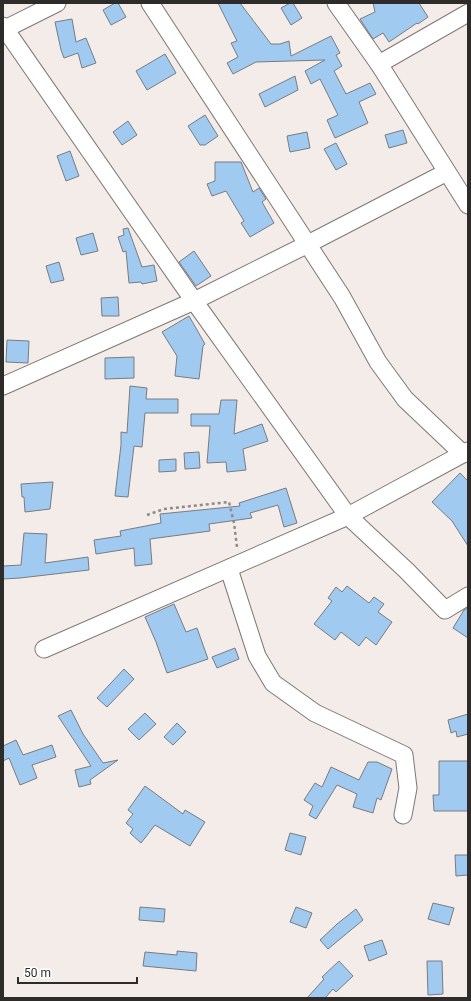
<svg xmlns="http://www.w3.org/2000/svg" width="471" height="1001" viewBox="0 0 471 1001" font-family="Roboto,sans-serif">
	<rect width="100%" height="100%" fill="#f4ece9"/>
	<g fill="#a1caf1" stroke="#787c81">
		<path d="M 115,3 L 118,3 L 126,17 L 111,25 L 103,10 Z"/>
		<path d="M 218,3 L 240,3 L 271,44 L 280,44 L 289,41 L 291,56 L 331,36 L 340,53 L 336,55 L 342,66 L 334,71 L 346,94 L 370,83 L 376,94 L 359,102 L 368,123 L 335,138 L 327,120 L 338,115 L 320,79 L 311,84 L 305,71 L 325,60 L 256,62 L 233,74 L 227,63 L 238,57 L 231,43 L 237,41 Z"/>
		<path d="M 290,3 L 293,3 L 302,18 L 291,25 L 281,8 Z"/>
		<path d="M 373,3 L 419,3 L 428,17 L 418,24 L 417,23 L 389,42 L 383,33 L 373,39 L 360,19 L 375,12 Z"/>
		<path d="M 72,19 L 76,42 L 86,38 L 96,63 L 82,68 L 78,53 L 64,58 L 61,50 L 55,22 Z"/>
		<path d="M 165,54 L 176,73 L 147,90 L 136,71 Z"/>
		<path d="M 295,76 L 298,90 L 265,107 L 259,94 Z"/>
		<path d="M 205,115 L 218,136 L 205,145 L 200,145 L 188,126 Z"/>
		<path d="M 128,121 L 137,135 L 122,145 L 113,132 Z"/>
		<path d="M 403,130 L 407,143 L 389,148 L 385,135 Z"/>
		<path d="M 307,132 L 310,148 L 290,152 L 287,136 Z"/>
		<path d="M 336,143 L 347,164 L 336,170 L 324,149 Z"/>
		<path d="M 70,151 L 79,176 L 66,181 L 57,156 Z"/>
		<path d="M 215,162 L 241,162 L 253,192 L 259,188 L 266,199 L 262,202 L 274,223 L 250,237 L 241,223 L 244,221 L 226,191 L 212,196 L 207,184 L 215,181 Z"/>
		<path d="M 128,228 L 142,267 L 154,265 L 157,281 L 142,284 L 141,282 L 129,283 L 126,251 L 123,252 L 118,237 L 124,235 L 123,229 Z"/>
		<path d="M 93,233 L 98,251 L 81,255 L 76,238 Z"/>
		<path d="M 194,251 L 211,276 L 196,286 L 179,262 Z"/>
		<path d="M 59,262 L 64,280 L 51,283 L 46,266 Z"/>
		<path d="M 118,297 L 119,316 L 102,316 L 101,298 Z"/>
		<path d="M 189,316 L 205,344 L 203,346 L 199,379 L 175,376 L 177,356 L 162,332 Z"/>
		<path d="M 7,340 L 29,341 L 28,363 L 6,362 Z"/>
		<path d="M 134,357 L 134,378 L 105,379 L 105,358 Z"/>
		<path d="M 130,386 L 147,388 L 146,399 L 178,399 L 178,413 L 145,413 L 142,447 L 134,446 L 128,497 L 115,496 L 121,445 L 121,432 L 127,433 Z"/>
		<path d="M 221,400 L 237,400 L 234,434 L 262,424 L 268,441 L 243,449 L 246,470 L 227,472 L 226,462 L 207,463 L 210,426 L 191,426 L 191,414 L 219,414 Z"/>
		<path d="M 199,452 L 200,468 L 185,469 L 184,453 Z"/>
		<path d="M 176,459 L 176,471 L 159,472 L 159,460 Z"/>
		<path d="M 460,473 L 468,481 L 468,546 L 452,521 L 432,502 Z"/>
		<path d="M 53,482 L 50,509 L 25,512 L 24,497 L 22,497 L 21,484 Z"/>
		<path d="M 286,488 L 297,523 L 284,527 L 278,505 L 250,513 L 252,518 L 209,524 L 210,531 L 150,539 L 152,564 L 135,566 L 134,548 L 96,554 L 94,540 L 121,536 L 120,531 L 161,523 L 160,514 L 240,506 L 239,503 Z"/>
		<path d="M 24,533 L 47,534 L 45,563 L 88,557 L 89,570 L 20,578 L 3,579 L 3,566 L 21,565 Z"/>
		<path d="M 347,586 L 369,603 L 374,597 L 384,604 L 378,612 L 392,622 L 376,645 L 366,637 L 359,646 L 341,632 L 335,640 L 314,624 L 332,601 L 328,598 L 336,587 L 342,592 Z"/>
		<path d="M 174,604 L 186,632 L 197,628 L 208,659 L 167,673 L 156,642 L 145,617 Z"/>
		<path d="M 468,608 L 468,638 L 453,628 L 464,610 Z"/>
		<path d="M 235,648 L 239,659 L 217,668 L 212,657 Z"/>
		<path d="M 124,669 L 134,679 L 107,707 L 97,698 Z"/>
		<path d="M 71,710 L 83,734 L 103,763 L 118,760 L 90,780 L 91,784 L 79,787 L 75,770 L 91,766 L 58,716 Z"/>
		<path d="M 145,713 L 156,724 L 139,740 L 128,729 Z"/>
		<path d="M 468,714 L 468,734 L 457,737 L 456,731 L 451,733 L 448,720 Z"/>
		<path d="M 177,723 L 186,732 L 173,745 L 164,737 Z"/>
		<path d="M 16,740 L 23,755 L 52,745 L 56,757 L 32,765 L 37,778 L 20,785 L 9,758 L 3,761 L 3,746 Z"/>
		<path d="M 439,761 L 468,761 L 468,811 L 434,811 L 433,795 L 439,795 Z"/>
		<path d="M 368,762 L 377,762 L 392,769 L 381,800 L 377,798 L 373,813 L 353,807 L 357,794 L 337,785 L 316,819 L 309,815 L 313,806 L 304,800 L 315,783 L 322,787 L 331,767 L 359,780 Z"/>
		<path d="M 145,786 L 183,814 L 185,810 L 205,822 L 190,846 L 155,825 L 141,843 L 130,833 L 133,829 L 126,823 L 133,814 L 128,810 Z"/>
		<path d="M 290,833 L 306,837 L 301,855 L 285,850 Z"/>
		<path d="M 455,855 L 468,855 L 468,875 L 456,876 Z"/>
		<path d="M 433,903 L 454,908 L 449,925 L 428,919 Z"/>
		<path d="M 140,907 L 165,909 L 164,922 L 139,920 Z"/>
		<path d="M 296,907 L 312,913 L 306,928 L 290,922 Z"/>
		<path d="M 356,909 L 363,920 L 328,949 L 320,940 L 337,924 Z"/>
		<path d="M 382,940 L 387,954 L 369,961 L 364,946 Z"/>
		<path d="M 177,951 L 197,953 L 196,971 L 143,966 L 145,952 L 177,955 Z"/>
		<path d="M 339,961 L 353,976 L 336,992 L 333,989 L 325,998 L 307,998 L 324,979 L 322,977 Z"/>
		<path d="M 427,961 L 442,961 L 443,994 L 428,995 Z"/>
	</g>
	<g fill="none" stroke-linecap="round" stroke-linejoin="round">
		<defs>
			<g id="minor">
				<path d="M 150,3 L 342,297 L 378,362 L 405,399 L 463,454"/>
				<path d="M 336,3 L 379,64 L 468,205"/>
				<path d="M 3,26 L 194,301 L 348,516 L 407,571 L 445,610 L 468,596"/>
				<path d="M 3,30 L 57,3"/>
				<path d="M 379,64 L 468,13"/>
				<path d="M 3,386 L 194,301 L 308,244 L 447,172"/>
				<path d="M 229,569 L 257,656 L 273,683 L 315,713 L 404,755 L 408,788 L 403,815"/>
				<path d="M 44,649 L 348,516 L 468,451"/>
			</g>
		</defs>
		<use href="#minor" stroke="#7e7775" stroke-width="19"/>
		<path stroke="#908b89" stroke-width="2.5" stroke-dasharray="3 3" stroke-linecap="butt" d="M 147,515 L 164,509 L 229,502 L 234,523 L 237,547"/>
		<use href="#minor" stroke="#fff" stroke-width="17"/>
	</g>
	<rect width="471" height="1001" fill="none" stroke="#2e2c2a" stroke-width="8"/>
	<path d="M18 977v6h119v-6" fill="none" stroke="#2e2c2a" stroke-width="2"/>
	<text x="24" y="977" font-size="12" fill="#2e2c2a" stroke="#ffffff" stroke-width="3" paint-order="stroke">50 m</text>
</svg>
